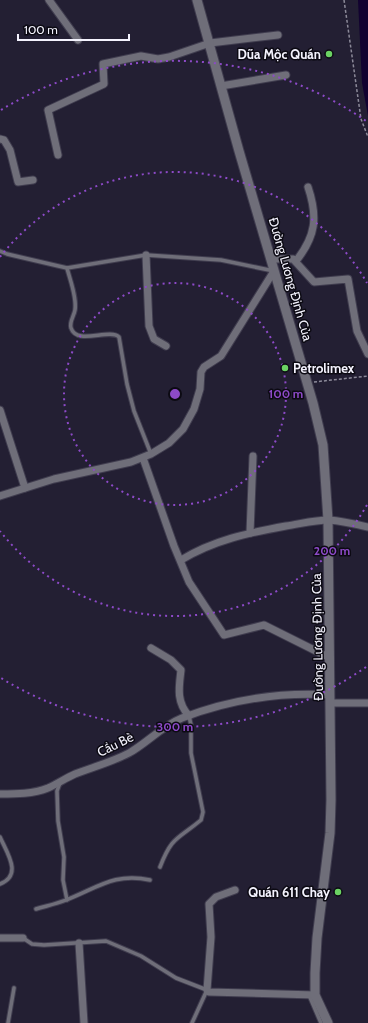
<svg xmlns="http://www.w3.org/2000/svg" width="368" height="1023" viewBox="0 0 368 1023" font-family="Cabin,sans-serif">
	<rect width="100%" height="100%" fill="#231f33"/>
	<path fill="#120230" d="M 358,0 L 368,0 L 368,116 L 362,83 Z"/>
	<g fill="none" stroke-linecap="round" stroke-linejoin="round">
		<defs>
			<g id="service">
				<path d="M 0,251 L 7,254 L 67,268 L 146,255 L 221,260 L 274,271"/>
				<path d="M 67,268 C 70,280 77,297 75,310 C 74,316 69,322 71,328 C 77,346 109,328 119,337 L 127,384 L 134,411 L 151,454"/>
				<path d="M 60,783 L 57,791 L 58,821 L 64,857 L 63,880 L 67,900"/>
				<path d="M 0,837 C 7,853 23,875 0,884"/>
				<path d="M 160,867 C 172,836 177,840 201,820 L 203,812 L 191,753 L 191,725 L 189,716"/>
				<path d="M 36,909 C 46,906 56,904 66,900 C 97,888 115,872 150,880"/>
				<path d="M 23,938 L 32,944 L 44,945 L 106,941 L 141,956 L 176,978 L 207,990 L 192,1023"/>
				<path d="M 309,995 L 321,1023"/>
				<path d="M 8,1023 L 14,988"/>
			</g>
			<g id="minor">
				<path d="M 49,0 L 78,40"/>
				<path d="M 221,86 L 286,75"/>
				<path d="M 0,139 L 4,140 L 10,150 L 18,182 L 33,180"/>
				<path d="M 58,155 L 48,110 L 104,84 L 103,64 L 141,56 L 158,59 L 169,57 L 210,43 L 278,35"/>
				<path d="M 146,255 L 149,326 L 154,339 L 166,346"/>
				<path d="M 271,259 L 293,259 L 314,282 L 348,279 L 357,331 L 368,354"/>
				<path d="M 296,261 C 316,236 318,217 308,187"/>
				<path d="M 0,410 L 25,488"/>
				<path d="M 143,458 L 174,546 L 189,582 L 224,635 L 264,625 L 330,658"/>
				<path d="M 0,496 L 54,479 L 131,462 L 151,454 L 169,443 L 183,429 L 194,409 L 200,389 L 201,372 L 204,367 L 221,356 L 274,271"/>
				<path d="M 250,533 L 253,456"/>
				<path d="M 181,560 C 214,540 248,533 286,526 C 300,524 314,520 329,520 C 342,521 355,524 368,527"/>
				<path d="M 151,648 L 171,660 L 181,670 C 179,687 176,702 189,716"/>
				<path d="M 331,703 L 368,703"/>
				<path d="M 0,794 C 16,794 33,794 48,788 C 57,784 66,778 75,774 C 93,767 112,762 129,753 C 147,743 162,726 182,718 C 229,700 280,692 330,695"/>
				<path d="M 235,890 L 216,897 L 209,904 L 211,937 L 207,990 L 209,992 L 315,995"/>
				<path d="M 0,938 L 23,938"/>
				<path d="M 79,943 L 84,1023"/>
			</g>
			<path id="tertiary" d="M 197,0 L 239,151 L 313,403 L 323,445 L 328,520 L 331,800 L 330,833 L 317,938 L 315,973 L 315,995 L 328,1023"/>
		</defs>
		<use href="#service" stroke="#403d4f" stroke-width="5.5"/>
		<use href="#minor" stroke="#403d4f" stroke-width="9"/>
		<use href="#tertiary" stroke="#403d4f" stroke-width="11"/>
		<g stroke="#8c8a99" stroke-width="1.5" stroke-dasharray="3 2" stroke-linecap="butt">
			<path d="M 344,0 L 361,119 L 368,137"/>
			<path d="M 314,382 L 368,376"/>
		</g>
		<use href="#service" stroke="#6f6e79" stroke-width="3.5"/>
		<use href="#minor" stroke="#6f6e79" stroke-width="7"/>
		<use href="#tertiary" stroke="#6f6e79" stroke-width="9"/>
	</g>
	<g fill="none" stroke="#8d4ac8" stroke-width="2" stroke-dasharray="2 4">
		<circle cx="175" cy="394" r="111"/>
		<path d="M367 505A222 222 0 0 1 0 531M0 257A222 222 0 0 1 367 283"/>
		<path d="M366 667A333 333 0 0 1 1 678M1 110A333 333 0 0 1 366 121"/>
	</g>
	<g fill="#6bd363" stroke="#0c0a13" stroke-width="1.5">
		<circle cx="329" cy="54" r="4"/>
		<circle cx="285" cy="368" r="4"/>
		<circle cx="338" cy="892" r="4"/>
	</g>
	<g text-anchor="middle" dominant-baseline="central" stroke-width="3" stroke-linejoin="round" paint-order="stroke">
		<g font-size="13" font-weight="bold" fill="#f4f3fe" stroke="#0c0a13" text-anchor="end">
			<text x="321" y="54">Dũa Mộc Quán</text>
			<text x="293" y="368" text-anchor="start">Petrolimex</text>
			<text x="330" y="892">Quán 611 Chay</text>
		</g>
		<g font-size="13" fill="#f4f3fe" stroke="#0c0a13">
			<text transform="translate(291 279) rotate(74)">Đường Lương Định Của</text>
			<text transform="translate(317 637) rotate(-91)">Đường Lương Định Của</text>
			<text transform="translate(115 744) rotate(-26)">Cầu Bè</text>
		</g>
	</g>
	<circle cx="175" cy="394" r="6" fill="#8d4ac8" stroke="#0c0a13" stroke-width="2"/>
	<g font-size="12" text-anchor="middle" font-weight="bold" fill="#8d4ac8" stroke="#0c0a13" stroke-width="3" stroke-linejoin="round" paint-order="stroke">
		<text x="286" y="398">100 m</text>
		<text x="332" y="555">200 m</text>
		<text x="175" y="731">300 m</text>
	</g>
	<path d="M18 34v6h111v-6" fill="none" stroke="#f4f3fe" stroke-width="2"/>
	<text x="24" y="34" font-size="12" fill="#f4f3fe" stroke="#0c0a13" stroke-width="3" paint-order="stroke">100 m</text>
</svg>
